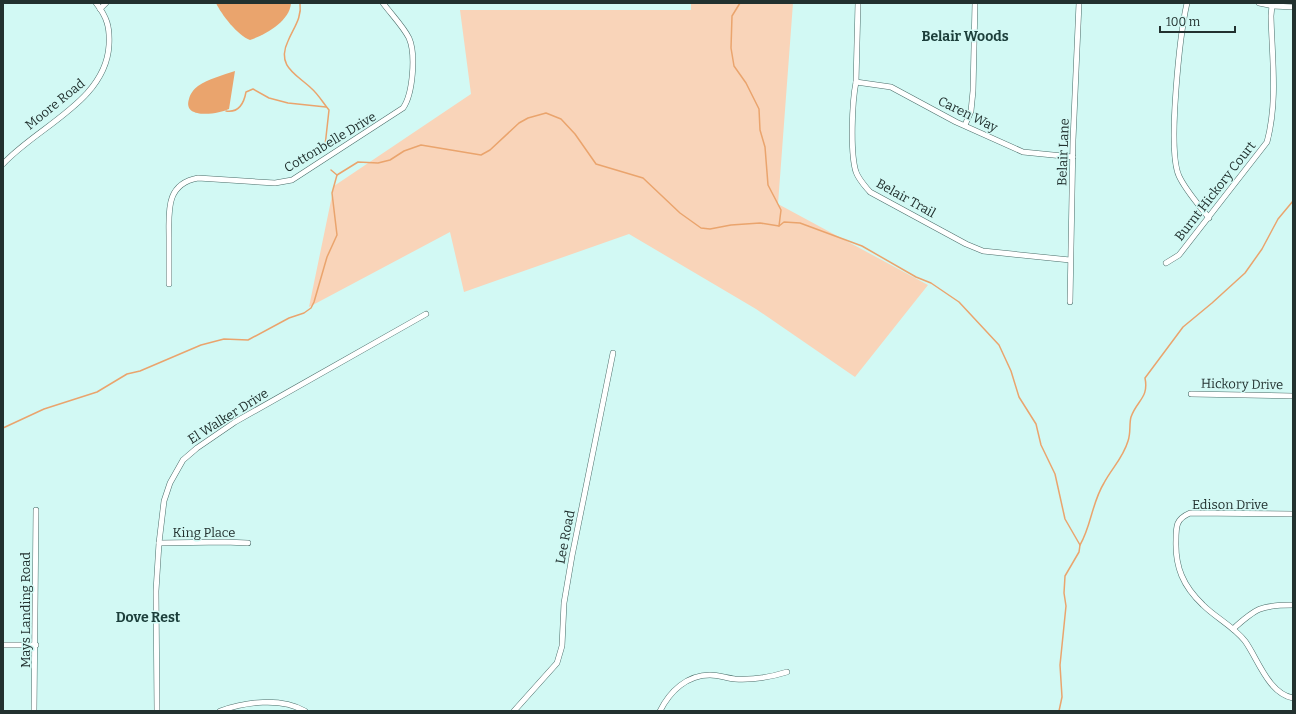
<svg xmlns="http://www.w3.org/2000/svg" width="1296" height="714" viewBox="0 0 1296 714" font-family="Bitter,serif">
	<rect width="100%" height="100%" fill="#d2f9f4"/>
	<path fill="#f9d4b9" d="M 691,3 L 793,3 L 778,204 L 928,285 L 855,377 L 756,309 L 629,234 L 464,292 L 450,232 L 309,307 L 334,186 L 471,94 L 460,10 L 691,10 Z"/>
	<g fill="#eaa46d">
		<path d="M 216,3 L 291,3 C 290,21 265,35 250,40 C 238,36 221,14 216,3 Z"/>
		<path d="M 235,71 L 229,109 C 219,114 182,120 189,99 C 190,94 194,89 198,86 C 208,79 223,75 235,71 Z"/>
	</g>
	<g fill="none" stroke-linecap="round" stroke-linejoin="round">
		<g stroke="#eaa46d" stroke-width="1.5">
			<path d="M 300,3 C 302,18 294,27 288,41 C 276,66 296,74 311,88 C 319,95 323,103 329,110 L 325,146"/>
			<path d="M 740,3 L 732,16 L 731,48 L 734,66 L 746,83 L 759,109 L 760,130 L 765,147 L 768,185 L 781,210 L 779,226"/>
			<path d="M 226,111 C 239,113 244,103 246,92 L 253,89 L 269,98 L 288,103 L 326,107"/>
			<path d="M 331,170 L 337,175"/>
			<path d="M 3,428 L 44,409 L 97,392 L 127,374 L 140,371 L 201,345 L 224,339 L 248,340 L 289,318 L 304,313 L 311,308 L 314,302 L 327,257 L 337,235 L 332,193 L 337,175 L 358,162 L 378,163 L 390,160 L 404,151 L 421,145 L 481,155 L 490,150 L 519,123 L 528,118 L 546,113 L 561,119 L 575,134 L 596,164 L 643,178 L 680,213 L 701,228 L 710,229 L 731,225 L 760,223 L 779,226 L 784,222 L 800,223 L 862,246 L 916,277 L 931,283 L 959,302 L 999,345 L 1011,371 L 1019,397 L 1036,424 L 1041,445 L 1055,474 L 1065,519 L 1080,545 L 1079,552 L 1065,576 L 1064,593 L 1066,606 L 1060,665 L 1062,697 L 1059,711"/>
			<path d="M 1080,545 C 1091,527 1092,502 1104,483 C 1112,468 1123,458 1128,441 C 1131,433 1129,424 1131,417 C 1137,400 1149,398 1145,378 L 1183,327 L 1212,303 L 1245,273 L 1262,249 L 1278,219 L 1293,201"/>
		</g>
		<defs>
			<g id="street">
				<path d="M 858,3 L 856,82 C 852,102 850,153 856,172 C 859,180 865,186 870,192 L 966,244 L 983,251 L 1070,260"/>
				<path d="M 1187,3 C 1180,34 1167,150 1179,176 C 1186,191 1199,205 1209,218"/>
				<path d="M 1259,3 L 1273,6 L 1293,7"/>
				<path d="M 100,9 L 106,3"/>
				<path d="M 856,82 L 891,87 L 956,122 L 1023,152 L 1073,157"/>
				<path d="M 965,125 L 971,111 L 973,91 L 975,3"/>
				<path d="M 3,164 C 38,126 106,101 109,45 C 110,27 107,17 96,3"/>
				<path d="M 1166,263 L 1179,255 L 1267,142 C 1278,101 1272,58 1271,16 L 1272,5"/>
				<path d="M 169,284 C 169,269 169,253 169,237 C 169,212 165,184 198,178 L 275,183 L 292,180 L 403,108 C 413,94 416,54 409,38 C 403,26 391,14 383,3"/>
				<path d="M 1070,302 L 1073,140 L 1079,3"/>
				<path d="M 1191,394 L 1293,396"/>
				<path d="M 1293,514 L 1190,513 C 1176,519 1176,526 1176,540 C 1175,567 1183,586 1203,605 C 1216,618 1233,626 1245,641 C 1258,659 1268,693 1293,698"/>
				<path d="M 159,543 L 225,542 L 248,543"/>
				<path d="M 1233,629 C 1256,608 1261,605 1293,605"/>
				<path d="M 3,645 L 36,645"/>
				<path d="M 34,711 L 36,510"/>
				<path d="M 157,711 L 156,591 L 159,543 L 164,501 L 170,483 L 183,460 L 197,448 L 235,422 L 426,314"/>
				<path d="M 220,711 C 246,702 280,697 305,711"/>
				<path d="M 514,711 L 557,663 L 562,646 L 564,603 L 572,556 L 613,353"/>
				<path d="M 660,711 C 670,691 687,675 710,675 C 718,675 727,678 735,679 C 752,680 771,677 787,672"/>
			</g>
		</defs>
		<use href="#street" stroke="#4a6d69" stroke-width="6"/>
		<use href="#street" stroke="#fff" stroke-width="5"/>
	</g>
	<g text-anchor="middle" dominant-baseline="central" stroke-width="3" stroke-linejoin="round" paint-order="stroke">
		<g font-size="13" fill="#22312f" stroke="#d2f9f4">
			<text transform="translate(55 104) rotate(-39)">Moore Road</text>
			<text transform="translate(968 114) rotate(26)">Caren Way</text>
			<text transform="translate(330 142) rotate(-31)">Cottonbelle Drive</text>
			<text transform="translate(1063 152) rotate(-88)">Belair Lane</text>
			<text transform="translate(1215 191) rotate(-52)">Burnt Hickory Court</text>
			<text transform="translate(906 198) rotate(29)">Belair Trail</text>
			<text transform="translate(1242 384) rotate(1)">Hickory Drive</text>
			<text transform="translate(228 416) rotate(-32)">El Walker Drive</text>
			<text x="1230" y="504">Edison Drive</text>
			<text x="204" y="532">King Place</text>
			<text transform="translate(565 537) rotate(-79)">Lee Road</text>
			<text transform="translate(25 610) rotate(-90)">Mays Landing Road</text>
		</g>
		<g font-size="14" font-weight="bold" fill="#1c3f3b" stroke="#d2f9f4">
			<text x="965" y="36">Belair Woods</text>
			<text x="148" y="617">Dove Rest</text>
		</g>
	</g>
	<rect width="1296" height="714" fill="none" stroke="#22312f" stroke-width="8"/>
	<path d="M1160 26v6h75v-6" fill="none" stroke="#22312f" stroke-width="2"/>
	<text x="1166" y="26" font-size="12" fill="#22312f" stroke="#d2f9f4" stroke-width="3" paint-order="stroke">100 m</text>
</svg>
